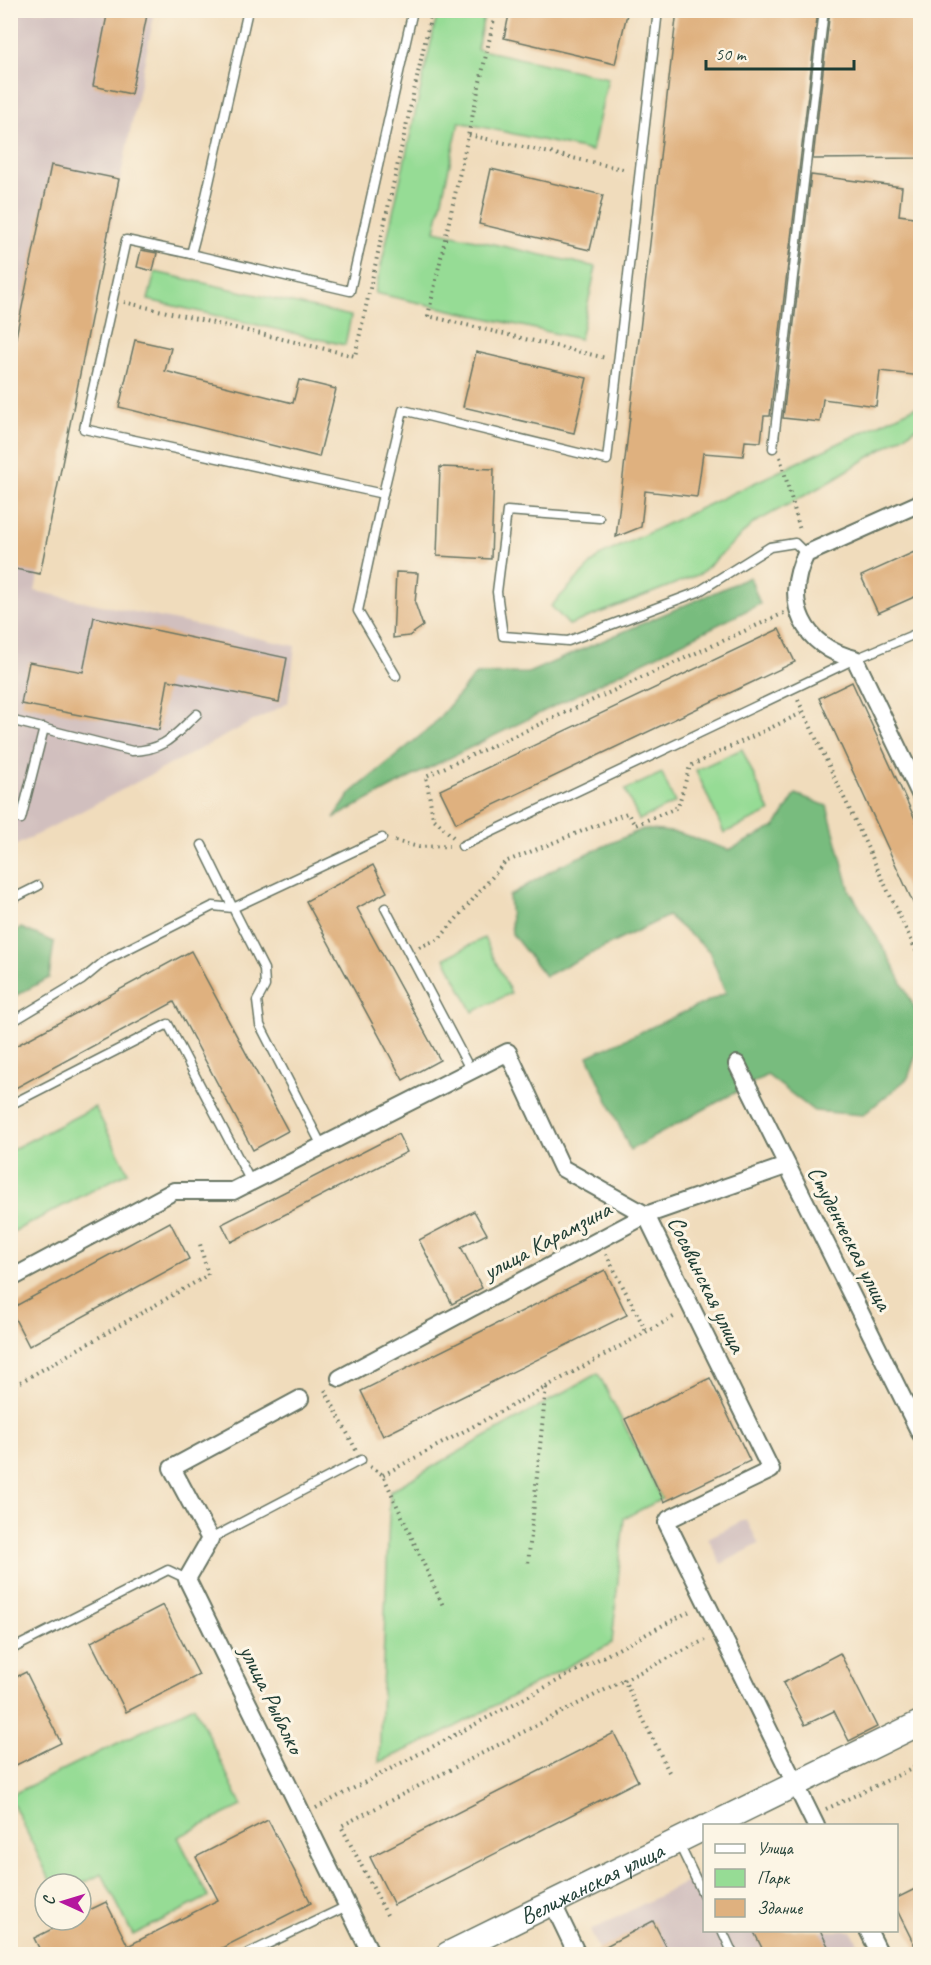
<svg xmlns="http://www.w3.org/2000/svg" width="931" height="1965" viewBox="0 0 931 1965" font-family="Caveat,sans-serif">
	<rect width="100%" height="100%" fill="#fcf5e5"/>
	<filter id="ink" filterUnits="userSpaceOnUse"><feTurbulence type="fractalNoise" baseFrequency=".0167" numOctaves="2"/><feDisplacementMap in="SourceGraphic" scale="12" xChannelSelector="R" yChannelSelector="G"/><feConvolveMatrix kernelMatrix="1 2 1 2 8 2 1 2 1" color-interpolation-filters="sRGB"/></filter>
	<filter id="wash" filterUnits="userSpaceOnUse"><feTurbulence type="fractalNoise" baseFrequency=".008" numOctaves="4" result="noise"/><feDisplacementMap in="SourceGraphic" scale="24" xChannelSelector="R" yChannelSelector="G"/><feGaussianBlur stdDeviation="1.35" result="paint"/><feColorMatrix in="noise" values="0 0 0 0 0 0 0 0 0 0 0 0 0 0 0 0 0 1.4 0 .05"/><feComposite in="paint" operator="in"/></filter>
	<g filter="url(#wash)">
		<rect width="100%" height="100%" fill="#f0dcbc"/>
		<g fill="#d1bfbe">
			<path d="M 11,11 L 155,11 L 35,591 L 295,646 L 288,703 L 11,848 Z"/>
			<path d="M 746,1519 L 759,1544 L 721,1564 L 708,1538 Z"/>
			<path d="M 704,1873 L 704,1930 L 852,1931 L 863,1954 L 602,1954 L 590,1931 Z"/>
		</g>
		<g fill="#96dc95" stroke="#5a8c64" stroke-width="1.5">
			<path d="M 438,11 L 485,11 L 477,49 L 608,78 L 592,151 L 459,122 L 435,231 L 596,267 L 580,339 L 375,293 Z"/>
			<path d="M 155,272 L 351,316 L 345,345 L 148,300 Z"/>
			<path d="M 920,405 L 920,426 L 822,486 L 754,523 L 700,574 L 569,625 L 551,606 L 599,556 Z"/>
			<path d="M 742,749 L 770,812 L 724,833 L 696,770 Z"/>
			<path d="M 662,773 L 675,803 L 639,820 L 625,790 Z"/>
			<path d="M 484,938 L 511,993 L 473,1012 L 445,958 Z"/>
			<path d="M 95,1107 L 128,1172 L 11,1233 L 11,1150 Z"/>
			<path d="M 598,1373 L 662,1499 L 624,1518 L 612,1643 L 438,1736 L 379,1762 L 390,1491 Z"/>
			<path d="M 194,1706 L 242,1806 L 178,1837 L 208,1897 L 133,1935 L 102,1874 L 81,1884 L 52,1884 L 11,1799 L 11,1795 Z"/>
		</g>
		<g fill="#78bc7e" stroke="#4c7c59" stroke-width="1.5">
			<path d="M 750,577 L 760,604 L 419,773 L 334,818 L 351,793 L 431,727 L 476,674 L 528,673 Z"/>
			<path d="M 796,794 L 827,806 L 850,891 L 892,963 L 920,1019 L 920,1043 L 908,1078 L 863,1115 L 814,1111 L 767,1075 L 630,1150 L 588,1056 L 726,993 L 709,951 L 668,916 L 545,976 L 512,934 L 509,896 L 561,865 L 643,829 L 679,833 L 729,850 L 775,827 Z"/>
			<path d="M 21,928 L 54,942 L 49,978 L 11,998 L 11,933 Z"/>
		</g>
		<g id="blocks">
			<g fill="#dfb17f">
				<path d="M 108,10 L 148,10 L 131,94 L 93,86 Z"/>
				<path d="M 510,10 L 628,10 L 615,64 L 504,38 Z"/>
				<path d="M 677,10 L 818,10 L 770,416 L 764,416 L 761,442 L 745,441 L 743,456 L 703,453 L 697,497 L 645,491 L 641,527 L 616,537 Z"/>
				<path d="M 830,10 L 921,10 L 921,66 L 916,121 L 921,121 L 921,158 L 813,159 Z"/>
				<path d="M 51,165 L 119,179 L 40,574 L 10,568 L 10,366 Z"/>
				<path d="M 491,169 L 603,195 L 590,250 L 479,224 Z"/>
				<path d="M 811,175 L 902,187 L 899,215 L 921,218 L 921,376 L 880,371 L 876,406 L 823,399 L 820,422 L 783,418 Z"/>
				<path d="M 141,250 L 157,253 L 153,271 L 137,267 Z"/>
				<path d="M 135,340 L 171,348 L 165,371 L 180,375 L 293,403 L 299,380 L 336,389 L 319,457 L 119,407 Z"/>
				<path d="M 476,352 L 587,378 L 574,433 L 463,407 Z"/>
				<path d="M 440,467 L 494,469 L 491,559 L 437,556 Z"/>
				<path d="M 921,549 L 921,594 L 878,613 L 861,576 Z"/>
				<path d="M 396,572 L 418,573 L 415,603 L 423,626 L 409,636 L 393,638 Z"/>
				<path d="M 94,617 L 287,658 L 279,702 L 168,680 L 159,730 L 21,704 L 29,662 L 83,672 Z"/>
				<path d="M 779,629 L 795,662 L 456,823 L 440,790 Z"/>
				<path d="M 852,682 L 921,832 L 921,920 L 819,698 Z"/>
				<path d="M 373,865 L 387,892 L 357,908 L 440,1060 L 403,1080 L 306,901 Z"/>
				<path d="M 191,951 L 288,1131 L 253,1150 L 174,1002 L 10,1091 L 10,1049 Z"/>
				<path d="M 398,1134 L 407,1152 L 231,1242 L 222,1224 Z"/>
				<path d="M 474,1211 L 487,1234 L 461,1247 L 482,1288 L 452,1304 L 419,1240 Z"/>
				<path d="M 170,1222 L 189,1259 L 29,1346 L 10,1309 Z"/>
				<path d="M 605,1270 L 627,1315 L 383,1436 L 361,1391 Z"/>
				<path d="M 710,1378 L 750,1461 L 664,1502 L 625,1419 Z"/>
				<path d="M 163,1605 L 199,1675 L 126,1712 L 91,1642 Z"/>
				<path d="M 840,1653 L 877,1727 L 849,1741 L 834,1711 L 805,1725 L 783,1683 Z"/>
				<path d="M 26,1672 L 61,1743 L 10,1768 L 10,1680 Z"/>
				<path d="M 614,1733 L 638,1781 L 394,1905 L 370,1857 Z"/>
				<path d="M 268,1820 L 311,1903 L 210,1954 L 42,1954 L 34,1938 L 70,1920 L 81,1920 L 81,1914 L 106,1902 L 128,1946 L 218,1900 L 196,1857 Z"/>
				<path d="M 921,1886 L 921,1954 L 919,1954 L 897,1910 L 897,1898 Z"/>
				<path d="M 653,1921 L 670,1954 L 591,1954 Z"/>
				<path d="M 753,1930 L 820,1930 L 832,1954 L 765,1954 Z"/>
			</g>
		</g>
	</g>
	<g filter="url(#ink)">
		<use href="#blocks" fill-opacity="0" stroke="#687564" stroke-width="1.5"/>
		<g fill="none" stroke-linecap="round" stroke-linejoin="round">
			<defs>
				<g id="lane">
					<path d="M 248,10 L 204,205 L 191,254 L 350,291 L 413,10"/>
					<path d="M 10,142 L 10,144"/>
					<path d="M 191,254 L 126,240 L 84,429 L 383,494 L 403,410 L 607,460 L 658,10"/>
					<path d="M 773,448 L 824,10"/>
					<path d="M 383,494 L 358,611 L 396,676"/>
					<path d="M 599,518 L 507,511 L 497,592 L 503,636 L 568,641 L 698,592 L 770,547 L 795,543 L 806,554"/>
					<path d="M 10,720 L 132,751 C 166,750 174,735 197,714"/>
					<path d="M 21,819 L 44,728"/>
					<path d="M 202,845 L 233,908 L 382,838"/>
					<path d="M 462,846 L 855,659 L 920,632"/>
					<path d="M 10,900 L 38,886"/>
					<path d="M 385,908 L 471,1071"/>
					<path d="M 10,1023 L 82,980 L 106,960 L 213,906 L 233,908 L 264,969 L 265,986 L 257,1001 L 260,1025 L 322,1146"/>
					<path d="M 10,1105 L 168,1024 L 251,1182"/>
					<path d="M 210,1539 L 361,1460"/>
					<path d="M 10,1650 L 168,1570 L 187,1579"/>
					<path d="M 678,1842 L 704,1896"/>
					<path d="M 722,1930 L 733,1954"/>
					<path d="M 247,1954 L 347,1906"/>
				</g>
				<g id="street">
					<path d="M 920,503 L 806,554 C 782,602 803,647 855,659 L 920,794"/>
					<path d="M 737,1064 L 920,1433"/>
					<path d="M 10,1279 L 174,1191 L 233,1191 L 508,1052 L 562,1168 L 646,1215 L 771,1470 L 669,1519 L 667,1523 L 816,1826"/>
					<path d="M 340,1378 L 646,1215 L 786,1166"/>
					<path d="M 300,1399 L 172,1468 L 210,1539 L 187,1579 L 371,1954"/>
					<path d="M 553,1904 L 577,1954"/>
					<path d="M 868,1930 L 880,1954"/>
				</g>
				<g id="secondary">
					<path d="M 710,1826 L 920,1723"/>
					<path id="s1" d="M 448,1954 L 704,1828"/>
				</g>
			</defs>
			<use href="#lane" stroke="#687564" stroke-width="11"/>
			<use href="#street" stroke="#687564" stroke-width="20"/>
			<use href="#secondary" stroke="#687564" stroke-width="27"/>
			<g stroke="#687564" stroke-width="4" stroke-dasharray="1.5 4.5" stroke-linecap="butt">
				<path d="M 496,10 L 428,316 L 606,358"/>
				<path d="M 469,135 L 627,170"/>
				<path d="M 124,302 L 355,356 L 432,10"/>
				<path d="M 780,457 L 800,530"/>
				<path d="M 798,700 L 920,959"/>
				<path d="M 453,837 L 433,818 L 426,776 L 784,613"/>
				<path d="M 395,841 L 419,847 L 449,846"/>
				<path d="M 419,947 L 439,939 L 505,862 L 627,813 L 635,825 L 678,807 L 690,766 L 804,712"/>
				<path d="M 606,1254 L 646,1331"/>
				<path d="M 546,1387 L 677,1315"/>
				<path d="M 10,1388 L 208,1275 L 200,1244"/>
				<path d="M 325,1390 L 356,1450"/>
				<path d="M 370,1467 L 383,1475 L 444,1608"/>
				<path d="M 383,1475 L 546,1387 L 528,1564"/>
				<path d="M 669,1772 L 624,1680 L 705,1640"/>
				<path d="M 316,1808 L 692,1610"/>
				<path d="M 826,1809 L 920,1765"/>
				<path d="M 387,1915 L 341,1826 L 624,1680"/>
			</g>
			<use href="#lane" stroke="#fff" stroke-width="8"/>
			<use href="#street" stroke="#fff" stroke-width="16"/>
			<use href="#secondary" stroke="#fff" stroke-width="24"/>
		</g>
	</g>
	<g text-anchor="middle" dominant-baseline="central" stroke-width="6" stroke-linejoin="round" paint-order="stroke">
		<g font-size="24" fill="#1f3d34" stroke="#fcf5e5">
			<text transform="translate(850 1238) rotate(63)">Студенческая улица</text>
			<text transform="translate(547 1240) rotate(-28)">улица Карамзина</text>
			<text transform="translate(707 1284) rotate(64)">Сосьвинская улица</text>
			<text transform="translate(272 1699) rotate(64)">улица Рыбалко</text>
			<text stroke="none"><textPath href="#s1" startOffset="160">Велижанская улица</textPath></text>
		</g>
	</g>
	<rect width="931" height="1965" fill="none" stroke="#fcf5e5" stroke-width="36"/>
	<rect x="703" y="1824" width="195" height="108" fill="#fcf5e5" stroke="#a4ab9e" stroke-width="1.5"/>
	<rect x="715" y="1844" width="30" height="9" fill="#ffffff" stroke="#a4ab9e" stroke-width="1.5"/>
	<text x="757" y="1854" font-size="18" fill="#1f3d34">Улица</text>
	<rect x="715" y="1869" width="30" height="18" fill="#96dc95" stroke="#a4ab9e" stroke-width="1.5"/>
	<text x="757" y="1884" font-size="18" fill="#1f3d34">Парк</text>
	<rect x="715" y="1899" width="30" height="18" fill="#dfb17f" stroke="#a4ab9e" stroke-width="1.5"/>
	<text x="757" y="1914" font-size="18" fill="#1f3d34">Здание</text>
	<g transform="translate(63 1902) rotate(274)"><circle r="28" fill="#fcf5e5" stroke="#a4ab9e" stroke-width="1.5"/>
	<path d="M0-4.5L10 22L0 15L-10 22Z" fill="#b5179e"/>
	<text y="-9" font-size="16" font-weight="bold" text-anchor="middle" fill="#1f3d34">С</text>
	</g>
	<path d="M706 60v9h148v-9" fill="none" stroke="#1f3d34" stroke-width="3"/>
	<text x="715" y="60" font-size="18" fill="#1f3d34" stroke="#fcf5e5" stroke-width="4.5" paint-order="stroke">50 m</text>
</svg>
